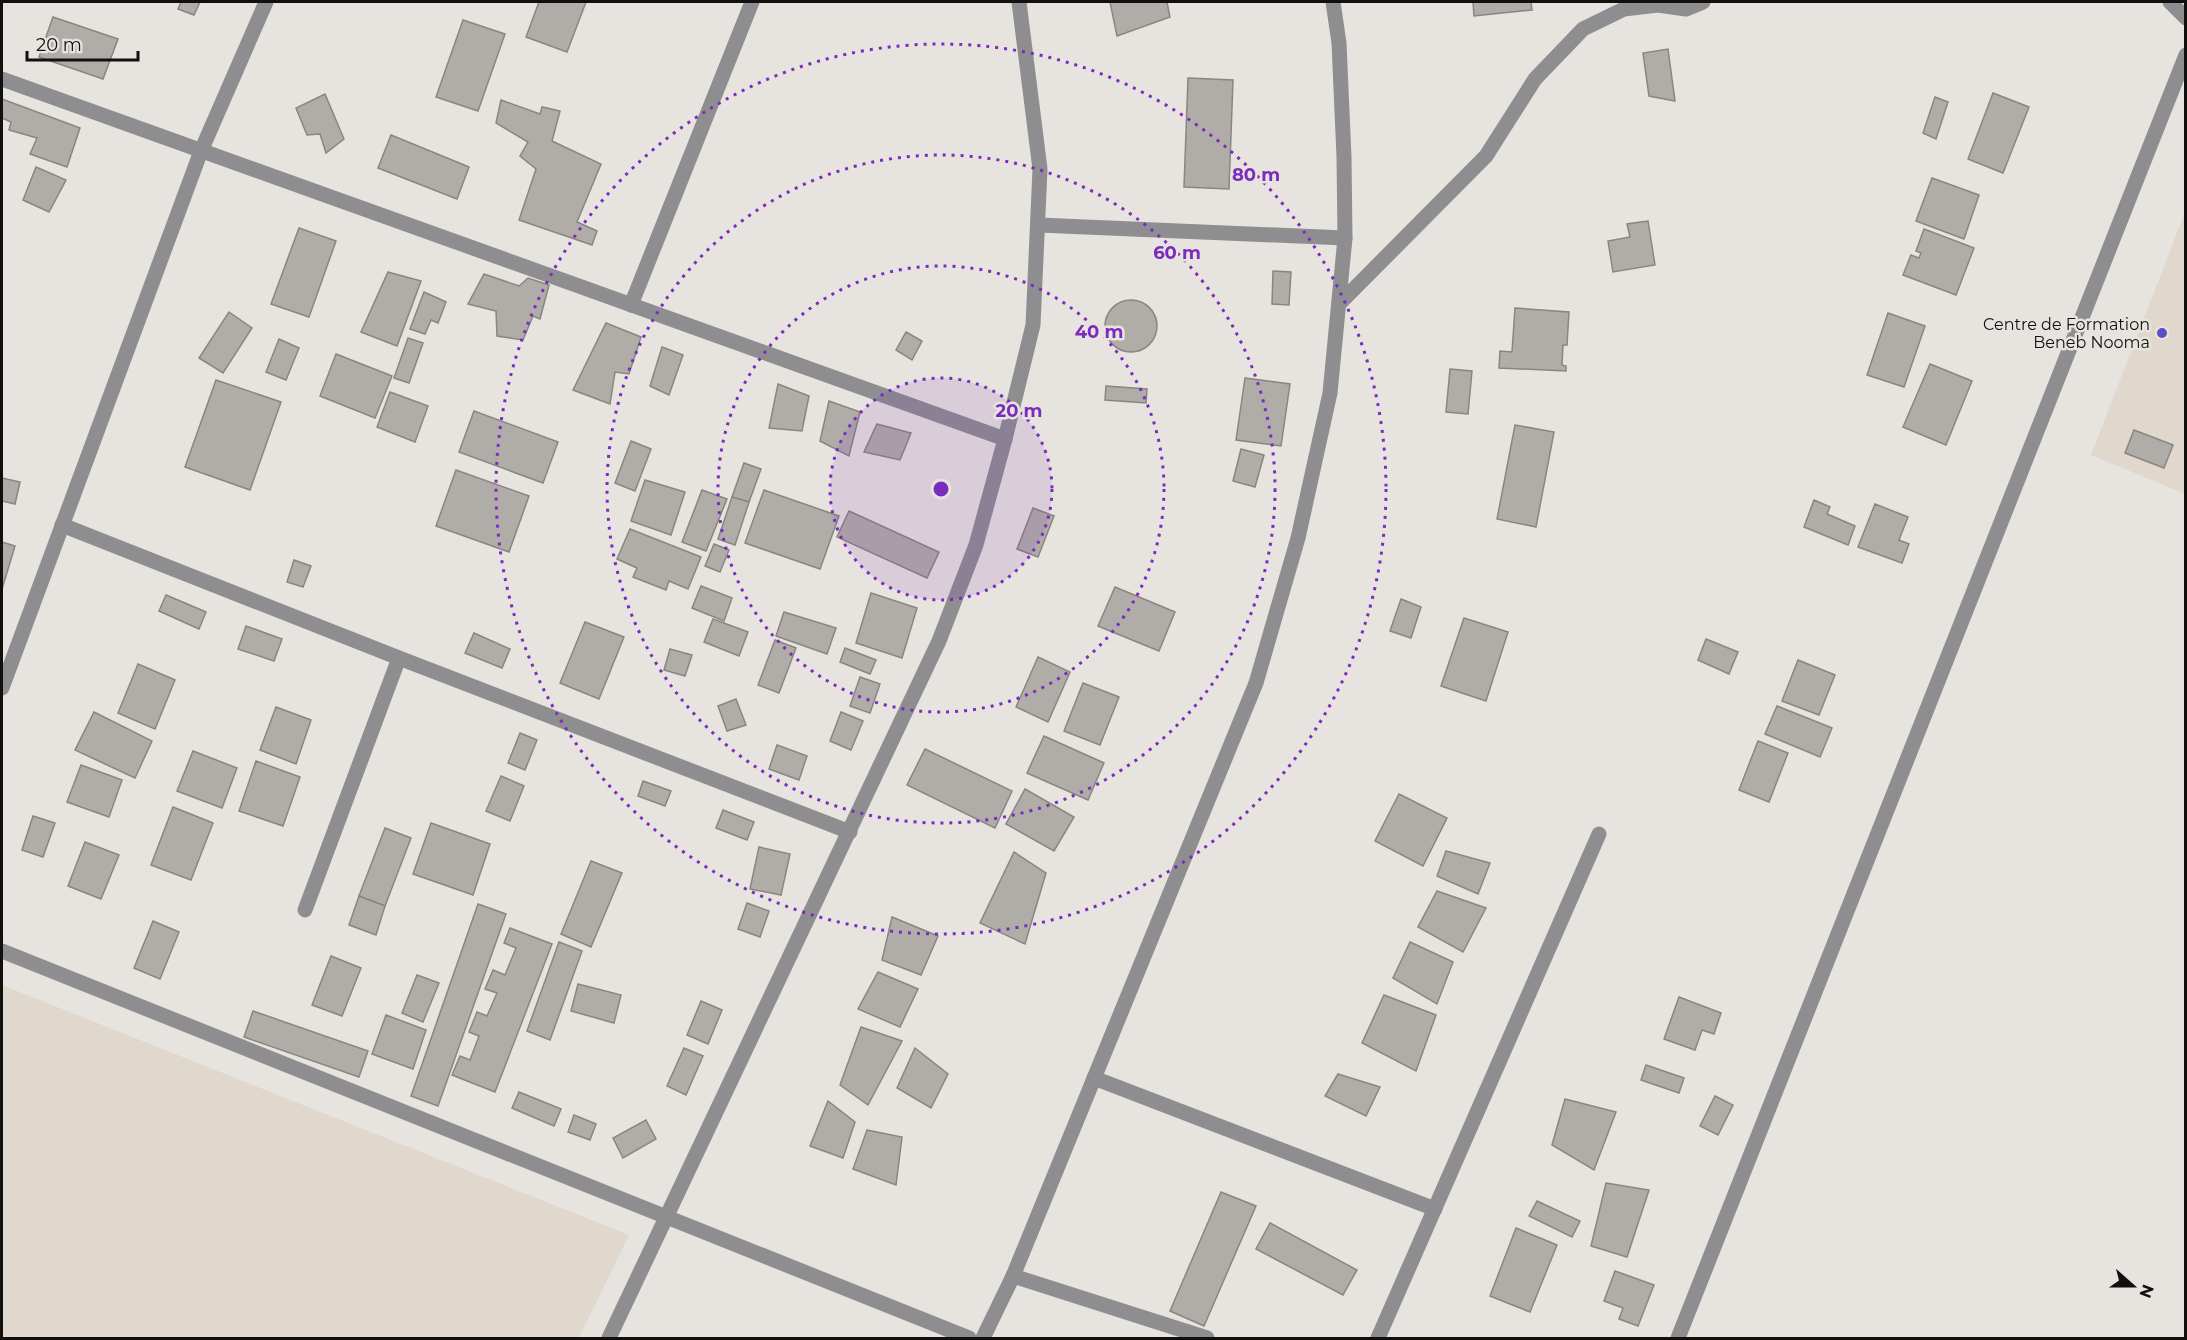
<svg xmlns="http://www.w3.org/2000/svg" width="2187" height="1340" viewBox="0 0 2187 1340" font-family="Montserrat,sans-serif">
	<rect width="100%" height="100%" fill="#e7e4df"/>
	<g fill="#e0d8cc">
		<path d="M 2185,212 L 2185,494 L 2091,455 Z"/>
		<path d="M 2,985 L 629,1235 L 579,1338 L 2,1338 Z"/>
	</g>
	<g fill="#b0ada8" stroke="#898681" stroke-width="1.5">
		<path d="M 181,2 L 200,2 L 194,15 L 178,9 Z"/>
		<path d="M 539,2 L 586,2 L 567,52 L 526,37 Z"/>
		<path d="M 1110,2 L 1167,2 L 1170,17 L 1117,36 Z"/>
		<path d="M 1473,2 L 1531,2 L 1532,10 L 1474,16 Z"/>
		<path d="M 53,17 L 118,39 L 103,79 L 39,57 Z"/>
		<path d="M 463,20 L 505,34 L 478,111 L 436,97 Z"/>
		<path d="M 1668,49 L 1675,101 L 1649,96 L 1643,53 Z"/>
		<path d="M 1188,78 L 1233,80 L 1229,189 L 1184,187 Z"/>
		<path d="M 1993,93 L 2029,107 L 2003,173 L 1968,159 Z"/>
		<path d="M 325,94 L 344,139 L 326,153 L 320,134 L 307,135 L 296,108 Z"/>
		<path d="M 1935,97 L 1948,102 L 1936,139 L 1923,133 Z"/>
		<path d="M 2,99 L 80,128 L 67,167 L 30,154 L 37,138 L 9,130 L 11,122 L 2,118 Z"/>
		<path d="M 501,100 L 540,114 L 542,107 L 560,111 L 552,141 L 601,164 L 577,222 L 597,231 L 592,245 L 519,220 L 536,169 L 520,156 L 528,142 L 496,123 Z"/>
		<path d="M 391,135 L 469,167 L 457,199 L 378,168 Z"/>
		<path d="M 36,167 L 66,180 L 49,212 L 23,200 Z"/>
		<path d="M 1932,178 L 1979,195 L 1964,239 L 1916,221 Z"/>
		<path d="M 1648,221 L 1655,265 L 1613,272 L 1608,241 L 1630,237 L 1627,224 Z"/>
		<path d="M 299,228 L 336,241 L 309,317 L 271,304 Z"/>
		<path d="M 1924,229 L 1974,248 L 1956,295 L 1903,275 L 1911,255 L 1919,258 L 1921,253 L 1916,251 Z"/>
		<path d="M 1273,271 L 1291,272 L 1289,305 L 1272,304 Z"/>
		<path d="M 388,272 L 421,281 L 397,346 L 361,332 Z"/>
		<path d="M 484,274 L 519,286 L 528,278 L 549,285 L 540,319 L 533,316 L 523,340 L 497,336 L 496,311 L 468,304 Z"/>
		<path d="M 424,292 L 446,302 L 438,323 L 431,320 L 425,334 L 410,329 Z"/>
		<circle cx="1131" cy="326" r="26"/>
		<path d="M 1515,308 L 1569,312 L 1567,345 L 1563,345 L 1562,365 L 1566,366 L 1566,371 L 1499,368 L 1500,351 L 1512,352 Z"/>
		<path d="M 229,312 L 252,328 L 223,373 L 199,358 Z"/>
		<path d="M 1888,313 L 1925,326 L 1904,387 L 1867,375 Z"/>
		<path d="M 606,323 L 641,337 L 629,374 L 615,372 L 610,404 L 573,390 Z"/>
		<path d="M 906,332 L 922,341 L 912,360 L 896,350 Z"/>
		<path d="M 408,338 L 423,343 L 409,383 L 394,378 Z"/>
		<path d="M 279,339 L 299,348 L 286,380 L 266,372 Z"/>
		<path d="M 662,347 L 683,355 L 669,395 L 650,386 Z"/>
		<path d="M 336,354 L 392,376 L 375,418 L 320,396 Z"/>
		<path d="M 1930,364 L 1972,381 L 1946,445 L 1903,427 Z"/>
		<path d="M 1450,369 L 1472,371 L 1468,414 L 1446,412 Z"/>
		<path d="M 1245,378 L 1290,384 L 1281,446 L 1236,440 Z"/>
		<path d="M 216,380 L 281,402 L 250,490 L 185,467 Z"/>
		<path d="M 778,384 L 809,396 L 802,431 L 769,428 Z"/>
		<path d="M 1106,386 L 1147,389 L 1146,403 L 1105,400 Z"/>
		<path d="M 390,392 L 428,406 L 415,442 L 377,427 Z"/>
		<path d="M 829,401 L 860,412 L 849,456 L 820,441 Z"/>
		<path d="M 474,411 L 558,442 L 543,483 L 459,452 Z"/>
		<path d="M 877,424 L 911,433 L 900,460 L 864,452 Z"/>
		<path d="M 1515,425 L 1554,432 L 1536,527 L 1497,519 Z"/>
		<path d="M 2134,430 L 2173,445 L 2164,468 L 2125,453 Z"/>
		<path d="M 631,441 L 651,449 L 635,491 L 615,483 Z"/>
		<path d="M 1241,449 L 1264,455 L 1255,487 L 1233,481 Z"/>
		<path d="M 744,463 L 761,469 L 749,502 L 732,497 Z"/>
		<path d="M 456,470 L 529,496 L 509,552 L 436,526 Z"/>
		<path d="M 2,478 L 20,482 L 15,504 L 2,501 Z"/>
		<path d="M 645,480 L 685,492 L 671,535 L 631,521 Z"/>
		<path d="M 702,490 L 727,499 L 706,551 L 682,542 Z"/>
		<path d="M 764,490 L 839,516 L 820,569 L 745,543 Z"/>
		<path d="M 732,497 L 749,502 L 735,545 L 718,539 Z"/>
		<path d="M 1814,500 L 1830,507 L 1827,514 L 1855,526 L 1848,545 L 1804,527 Z"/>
		<path d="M 1875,504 L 1908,517 L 1899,540 L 1909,544 L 1902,563 L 1858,547 Z"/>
		<path d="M 1033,508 L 1054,516 L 1038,557 L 1017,549 Z"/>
		<path d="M 849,511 L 939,552 L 927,578 L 837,537 Z"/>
		<path d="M 630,529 L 701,557 L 688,589 L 669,581 L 666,590 L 633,577 L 637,568 L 617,559 Z"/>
		<path d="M 2,542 L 15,546 L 2,589 Z"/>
		<path d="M 714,544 L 729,550 L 720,572 L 705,566 Z"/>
		<path d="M 294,560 L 311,566 L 303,587 L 287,582 Z"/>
		<path d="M 701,586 L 732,598 L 724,621 L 692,608 Z"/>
		<path d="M 1115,587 L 1175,612 L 1159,651 L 1098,626 Z"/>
		<path d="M 871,593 L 917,608 L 902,658 L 856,643 Z"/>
		<path d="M 166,595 L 206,612 L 199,629 L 159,611 Z"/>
		<path d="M 1401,599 L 1421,607 L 1411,638 L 1390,631 Z"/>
		<path d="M 784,612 L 836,628 L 827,654 L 776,636 Z"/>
		<path d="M 1464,618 L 1508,632 L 1486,701 L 1441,686 Z"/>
		<path d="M 713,619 L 748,632 L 739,656 L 704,642 Z"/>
		<path d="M 585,622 L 624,637 L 599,699 L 560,683 Z"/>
		<path d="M 246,626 L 282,639 L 274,661 L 238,649 Z"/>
		<path d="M 474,633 L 510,649 L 502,668 L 465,653 Z"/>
		<path d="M 1706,639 L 1738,652 L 1729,674 L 1698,660 Z"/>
		<path d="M 775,640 L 796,648 L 779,693 L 758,685 Z"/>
		<path d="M 845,648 L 876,660 L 870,674 L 840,662 Z"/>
		<path d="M 670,649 L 692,655 L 685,676 L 664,670 Z"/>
		<path d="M 1038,657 L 1070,672 L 1048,722 L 1016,707 Z"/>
		<path d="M 1798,660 L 1835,675 L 1819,715 L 1782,701 Z"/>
		<path d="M 138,664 L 175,680 L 155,729 L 118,713 Z"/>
		<path d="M 860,677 L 880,684 L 870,713 L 850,706 Z"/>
		<path d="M 1083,683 L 1119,697 L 1100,745 L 1064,731 Z"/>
		<path d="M 736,699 L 746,725 L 727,731 L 718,706 Z"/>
		<path d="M 1777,706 L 1832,728 L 1820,757 L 1765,734 Z"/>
		<path d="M 276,707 L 311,720 L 296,764 L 260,750 Z"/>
		<path d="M 94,712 L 152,741 L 135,778 L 75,750 Z"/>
		<path d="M 841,712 L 863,721 L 851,750 L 830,741 Z"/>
		<path d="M 520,733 L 537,740 L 525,770 L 508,763 Z"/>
		<path d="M 1044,736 L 1104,763 L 1088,800 L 1027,773 Z"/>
		<path d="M 1758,741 L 1788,753 L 1769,802 L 1739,790 Z"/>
		<path d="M 777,745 L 807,756 L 799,780 L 769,769 Z"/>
		<path d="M 925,749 L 1012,791 L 995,828 L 907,785 Z"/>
		<path d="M 193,751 L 237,768 L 222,808 L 177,791 Z"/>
		<path d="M 256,761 L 300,777 L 283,826 L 239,811 Z"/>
		<path d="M 81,765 L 122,780 L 109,817 L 67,802 Z"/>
		<path d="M 501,776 L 524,786 L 510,821 L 486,811 Z"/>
		<path d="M 643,781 L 671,791 L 665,806 L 638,796 Z"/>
		<path d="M 1025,789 L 1074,817 L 1054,851 L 1006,824 Z"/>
		<path d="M 1399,794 L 1447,818 L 1423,866 L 1375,841 Z"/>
		<path d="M 173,807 L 213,823 L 191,880 L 151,865 Z"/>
		<path d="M 723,810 L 754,822 L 747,840 L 716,828 Z"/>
		<path d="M 33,816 L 55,823 L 43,857 L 22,850 Z"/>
		<path d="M 431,823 L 490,844 L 473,895 L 413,874 Z"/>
		<path d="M 385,828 L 411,838 L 385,906 L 359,896 Z"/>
		<path d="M 85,842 L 119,855 L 101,899 L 68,886 Z"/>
		<path d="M 759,847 L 790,854 L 781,895 L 750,889 Z"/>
		<path d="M 1446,851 L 1490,863 L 1478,894 L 1437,876 Z"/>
		<path d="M 1014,852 L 1046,873 L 1025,944 L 980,923 Z"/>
		<path d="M 591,861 L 622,873 L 591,947 L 561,934 Z"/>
		<path d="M 1437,891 L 1486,908 L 1463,952 L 1418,927 Z"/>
		<path d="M 359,896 L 385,906 L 376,935 L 349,925 Z"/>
		<path d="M 747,903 L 769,911 L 760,937 L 738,929 Z"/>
		<path d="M 478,904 L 506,914 L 438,1106 L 411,1096 Z"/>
		<path d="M 892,917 L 938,936 L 921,975 L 882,960 Z"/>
		<path d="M 153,921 L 179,932 L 160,979 L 134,968 Z"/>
		<path d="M 510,928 L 552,944 L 495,1092 L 452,1075 L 460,1056 L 470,1060 L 479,1036 L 469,1032 L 477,1012 L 487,1016 L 497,993 L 485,989 L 493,970 L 505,975 L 516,948 L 504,943 Z"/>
		<path d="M 559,942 L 582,951 L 550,1040 L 527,1031 Z"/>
		<path d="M 1410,942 L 1453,962 L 1437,1004 L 1393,978 Z"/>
		<path d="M 331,956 L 361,968 L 342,1016 L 312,1005 Z"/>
		<path d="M 878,972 L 918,989 L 900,1027 L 858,1009 Z"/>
		<path d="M 417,975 L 439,983 L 423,1022 L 402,1013 Z"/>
		<path d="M 578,984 L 621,995 L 614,1023 L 571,1011 Z"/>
		<path d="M 1384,995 L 1436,1015 L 1416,1071 L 1362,1043 Z"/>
		<path d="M 1679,997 L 1721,1013 L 1714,1034 L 1702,1030 L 1695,1050 L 1664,1039 Z"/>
		<path d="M 701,1001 L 722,1010 L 708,1044 L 687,1035 Z"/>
		<path d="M 253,1011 L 368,1051 L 359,1077 L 244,1037 Z"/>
		<path d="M 386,1015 L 426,1030 L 413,1069 L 372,1054 Z"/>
		<path d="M 861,1027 L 902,1041 L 868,1105 L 840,1085 Z"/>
		<path d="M 684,1048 L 703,1056 L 686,1095 L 667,1086 Z"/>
		<path d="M 915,1048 L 948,1074 L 931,1108 L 897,1088 Z"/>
		<path d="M 1646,1065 L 1684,1078 L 1679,1093 L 1641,1080 Z"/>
		<path d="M 1338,1074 L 1380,1087 L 1366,1116 L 1325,1096 Z"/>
		<path d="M 519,1092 L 561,1109 L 554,1126 L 512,1108 Z"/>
		<path d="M 1715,1096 L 1733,1105 L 1718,1135 L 1700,1126 Z"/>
		<path d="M 1565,1099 L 1616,1112 L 1594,1170 L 1552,1145 Z"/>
		<path d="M 828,1101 L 855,1122 L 843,1158 L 810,1146 Z"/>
		<path d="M 574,1115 L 596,1124 L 590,1140 L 568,1132 Z"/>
		<path d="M 646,1120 L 656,1139 L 623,1158 L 613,1138 Z"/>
		<path d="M 867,1130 L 902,1137 L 896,1185 L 853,1169 Z"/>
		<path d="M 1606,1183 L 1649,1190 L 1627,1257 L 1591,1246 Z"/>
		<path d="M 1221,1192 L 1256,1206 L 1204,1326 L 1170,1311 Z"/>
		<path d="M 1537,1201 L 1580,1221 L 1572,1237 L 1529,1216 Z"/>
		<path d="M 1270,1223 L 1357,1270 L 1343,1295 L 1256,1249 Z"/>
		<path d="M 1516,1228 L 1557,1245 L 1530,1312 L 1490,1296 Z"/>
		<path d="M 1615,1271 L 1654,1285 L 1638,1326 L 1619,1319 L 1623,1308 L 1604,1301 Z"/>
	</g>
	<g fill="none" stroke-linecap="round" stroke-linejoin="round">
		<g stroke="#8e8e90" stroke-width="15">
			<path d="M 2170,2 L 2186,18"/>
			<path d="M 2,79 L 1005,439"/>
			<path d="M 1039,225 L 1345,238"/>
			<path d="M 1339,304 L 1486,156 L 1535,79 L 1583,29 L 1624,9 L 1658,5 L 1686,9 L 1703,2"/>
			<path d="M 631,305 L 752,2"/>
			<path d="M 62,525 L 399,658 L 850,832"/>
			<path d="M 2,688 L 201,151 L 266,2"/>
			<path d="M 305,910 L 399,658"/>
			<path d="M 2,951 L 969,1338"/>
			<path d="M 1094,1078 L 1435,1209"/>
			<path d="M 1013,1276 L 1207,1338"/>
			<path d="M 609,1338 L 939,641 L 976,545 L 1005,439 L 1033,325 L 1040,169 L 1019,2"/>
			<path d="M 1378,1338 L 1599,834"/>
			<path d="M 1678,1338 L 2186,55"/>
		</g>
		<path stroke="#8e8e90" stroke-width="15" d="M 983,1338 L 1013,1276 L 1256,683 L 1298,538 L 1330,393 L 1345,238 L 1344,157 L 1339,43 L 1333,2"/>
	</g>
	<circle cx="941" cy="489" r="111" fill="#7b2cbf" fill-opacity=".12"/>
	<g fill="none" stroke="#7b2cbf" stroke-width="3" stroke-dasharray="3 6">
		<circle cx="941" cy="489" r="111"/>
		<circle cx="941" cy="489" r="223"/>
		<circle cx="941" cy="489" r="334"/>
		<circle cx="941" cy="489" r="445"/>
	</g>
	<circle fill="#5e4ec6" stroke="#e7e4df" stroke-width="2" cx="2162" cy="333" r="6"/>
	<g text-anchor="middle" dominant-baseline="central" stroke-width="5" stroke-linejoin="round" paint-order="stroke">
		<g font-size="16" fill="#11100f" stroke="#e7e4df" text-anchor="end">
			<text x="2150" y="324">Centre de Formation<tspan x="2150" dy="18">Beneb Nooma</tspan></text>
		</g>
	</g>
	<circle cx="941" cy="489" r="9" fill="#7b2cbf" stroke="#e7e4df" stroke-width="3"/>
	<g font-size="18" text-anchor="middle" font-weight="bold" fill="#7b2cbf" stroke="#e7e4df" stroke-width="5" stroke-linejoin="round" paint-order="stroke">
		<text x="1256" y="181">80 m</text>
		<text x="1177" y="259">60 m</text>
		<text x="1099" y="338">40 m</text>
		<text x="1019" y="417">20 m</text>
	</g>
	<rect width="2187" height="1340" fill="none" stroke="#11100f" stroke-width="6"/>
	<g transform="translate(2133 1286) rotate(111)" stroke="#e7e4df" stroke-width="4.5" paint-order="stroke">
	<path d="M0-4.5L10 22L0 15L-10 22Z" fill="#11100f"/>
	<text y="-9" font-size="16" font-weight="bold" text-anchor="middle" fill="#11100f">N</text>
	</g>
	<path d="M27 51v9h111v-9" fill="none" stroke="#11100f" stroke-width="3"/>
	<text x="36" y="51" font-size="18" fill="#11100f" stroke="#e7e4df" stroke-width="4.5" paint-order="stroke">20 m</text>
</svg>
